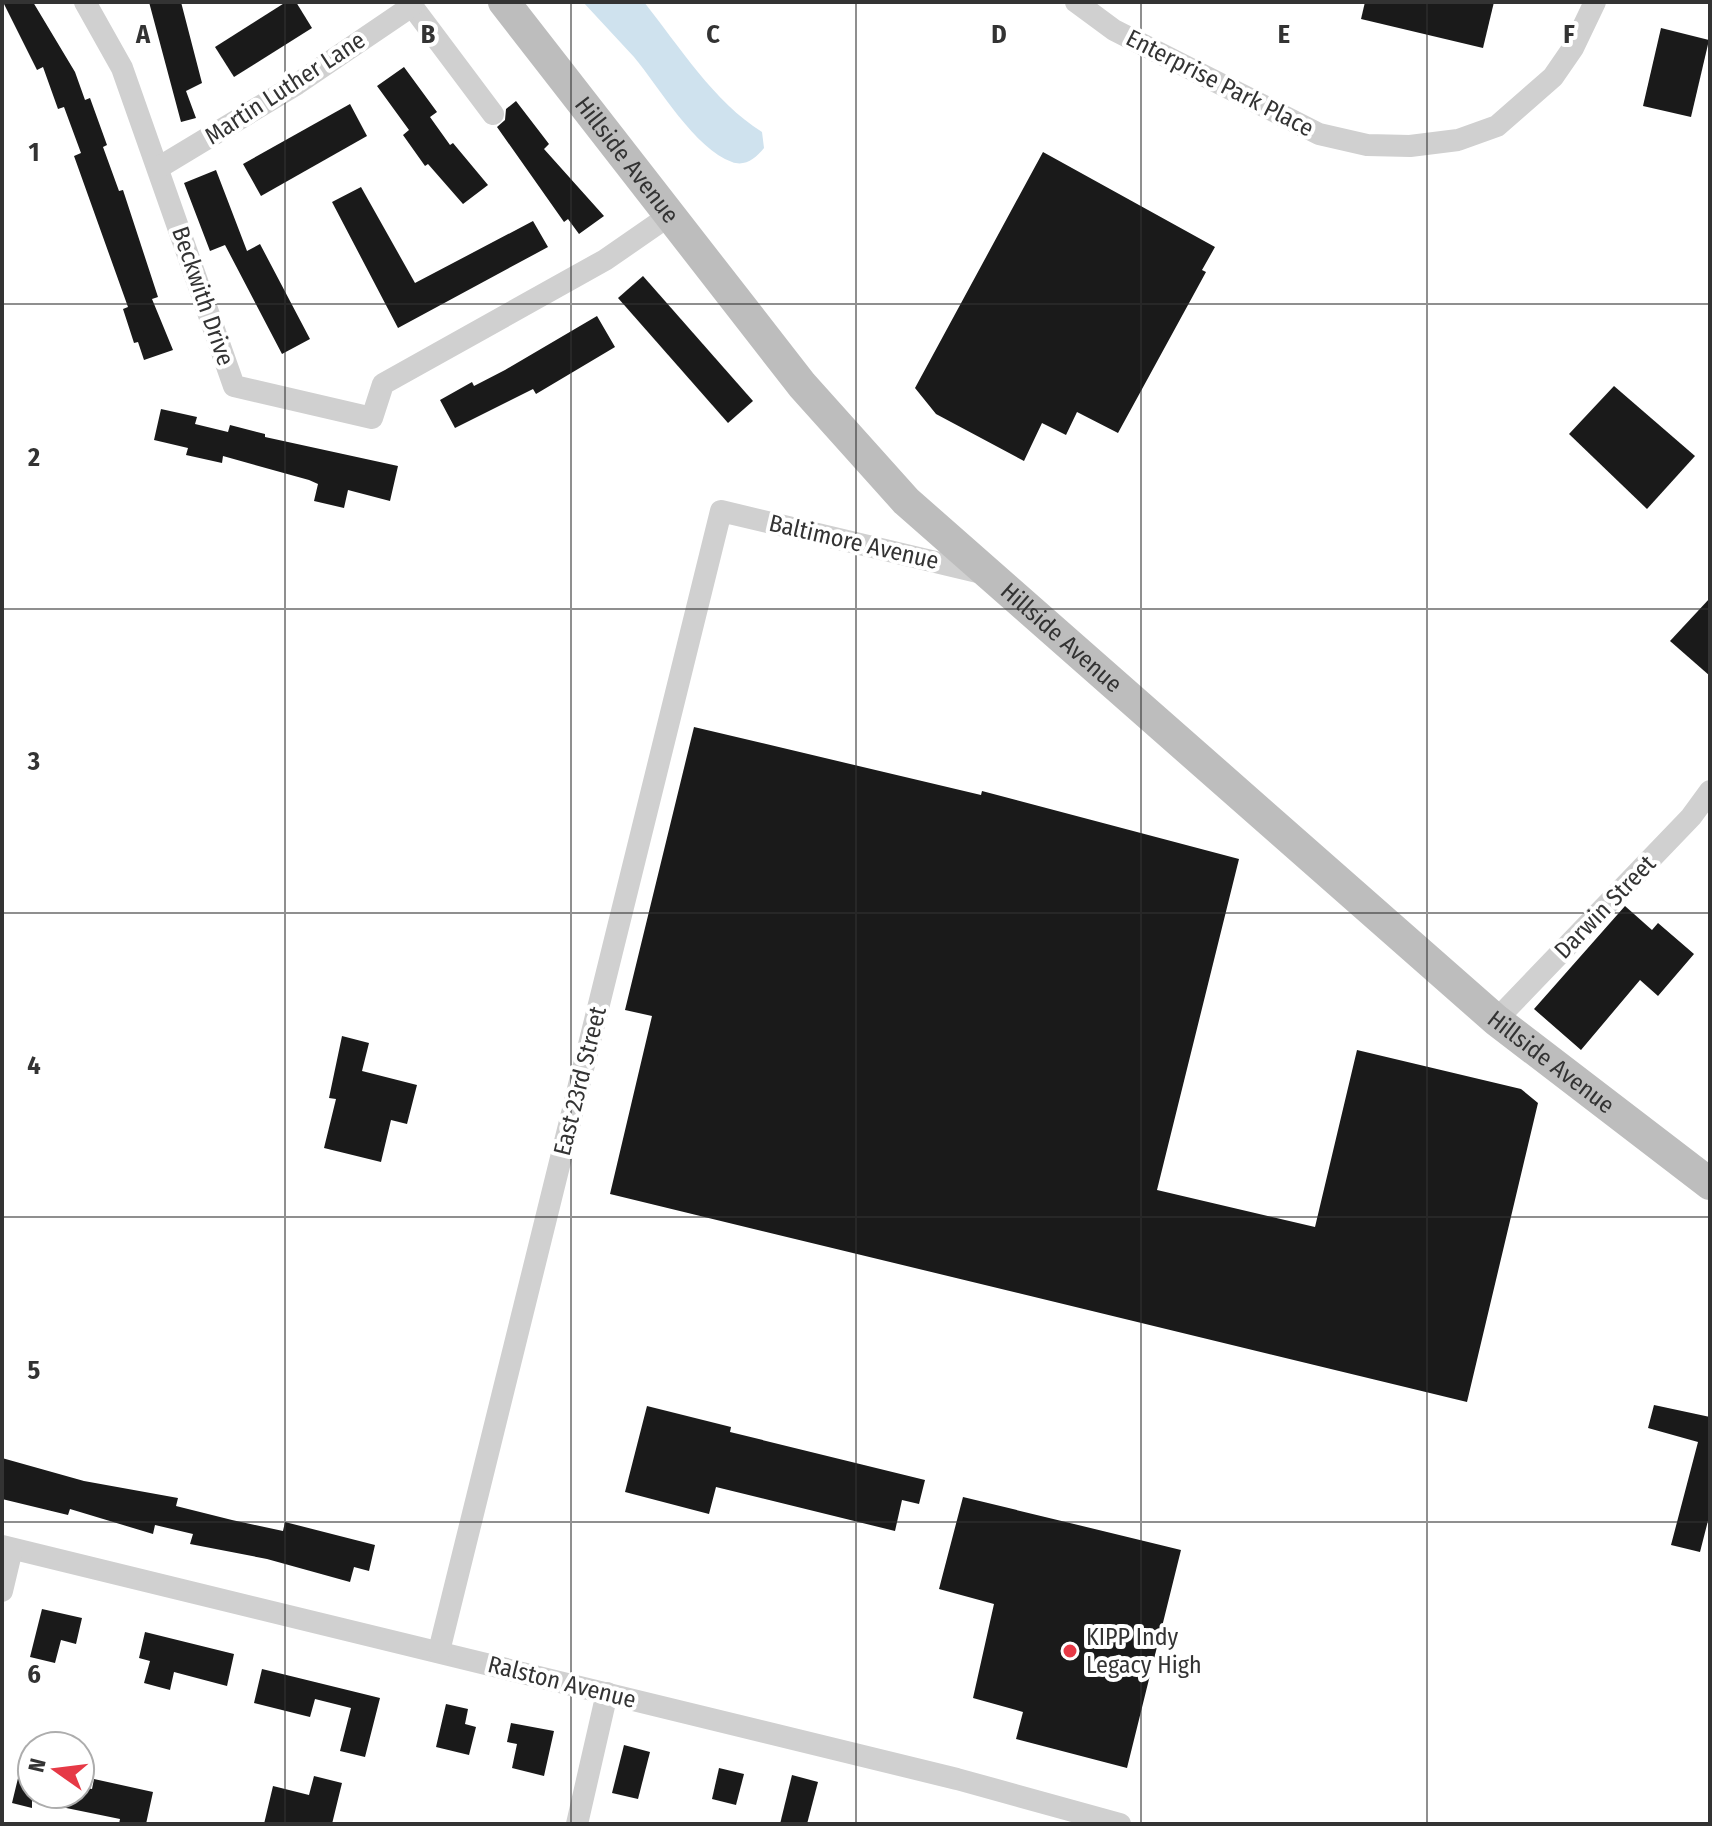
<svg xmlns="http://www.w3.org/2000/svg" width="1712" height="1826" viewBox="0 0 1712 1826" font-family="'Fira Sans Condensed',sans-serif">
	<rect width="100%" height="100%" fill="#fff"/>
	<path fill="#cfe2ee" d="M 583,2 L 644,2 C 679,46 714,102 762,132 L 764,148 C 756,158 745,167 732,162 C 695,149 659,87 634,57 C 617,39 600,20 583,2 Z"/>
	<g fill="#1a1a1a">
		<path d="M 3,2 L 33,2 L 75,72 L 85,100 L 90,98 L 107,145 L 103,147 L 119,191 L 123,190 L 158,297 L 152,299 L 173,350 L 144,360 L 138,342 L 134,343 L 123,309 L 128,307 L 74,156 L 81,153 L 64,107 L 58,109 L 43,67 L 37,70 Z"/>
		<path d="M 149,2 L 181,2 L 202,83 L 186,91 L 196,118 L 181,122 Z"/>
		<path d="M 286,2 L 296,2 L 312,28 L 234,77 L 215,47 Z"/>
		<path d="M 1365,2 L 1494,2 L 1483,48 L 1361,19 Z"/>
		<path d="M 1661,28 L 1709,40 L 1691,117 L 1643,106 Z"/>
		<path d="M 404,67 L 437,112 L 430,117 L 450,145 L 453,143 L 488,185 L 463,204 L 428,164 L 425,166 L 403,135 L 409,130 L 377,86 Z"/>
		<path d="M 516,101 L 549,144 L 544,149 L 604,216 L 579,234 L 568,219 L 564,222 L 497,127 L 505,120 L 506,109 Z"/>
		<path d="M 350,104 L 367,136 L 261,196 L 243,164 Z"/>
		<path d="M 1043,152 L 1215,247 L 1202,270 L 1206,272 L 1118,433 L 1077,412 L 1066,435 L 1042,423 L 1024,461 L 936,414 L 915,388 Z"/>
		<path d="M 216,170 L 247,251 L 260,244 L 310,339 L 282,354 L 225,245 L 210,251 L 184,183 Z"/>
		<path d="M 361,187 L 415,283 L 533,221 L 548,247 L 398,328 L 332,202 Z"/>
		<path d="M 643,276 L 753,401 L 728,423 L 618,298 Z"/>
		<path d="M 597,316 L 615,347 L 536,394 L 533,389 L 455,428 L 440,400 L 472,382 L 474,386 L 505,370 Z"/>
		<path d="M 1614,386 L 1695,456 L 1647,509 L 1569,434 Z"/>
		<path d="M 161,409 L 197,417 L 195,424 L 228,432 L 230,425 L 265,434 L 265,437 L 398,466 L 390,501 L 348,490 L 344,508 L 314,501 L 318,484 L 309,480 L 223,456 L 222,463 L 186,455 L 188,448 L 154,440 Z"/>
		<path d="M 1710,598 L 1710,676 L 1670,641 Z"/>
		<path d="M 694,727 L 981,795 L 982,791 L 1239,859 L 1157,1190 L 1315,1227 L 1357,1050 L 1521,1089 L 1538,1103 L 1467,1402 L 610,1194 L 652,1016 L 625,1010 Z"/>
		<path d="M 1625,906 L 1652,930 L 1658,923 L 1694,954 L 1658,996 L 1640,980 L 1581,1050 L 1534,1009 Z"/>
		<path d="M 342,1036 L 369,1043 L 362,1071 L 417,1085 L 407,1124 L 391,1120 L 381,1162 L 324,1148 L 336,1099 L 329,1098 Z"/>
		<path d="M 1654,1405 L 1710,1417 L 1710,1513 L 1700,1552 L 1671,1545 L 1698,1442 L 1648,1428 Z"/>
		<path d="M 647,1406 L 731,1427 L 730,1432 L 925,1480 L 919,1504 L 902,1500 L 895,1531 L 716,1487 L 709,1514 L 625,1492 Z"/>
		<path d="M 2,1458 L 84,1481 L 178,1498 L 176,1506 L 232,1520 L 283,1531 L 285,1522 L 375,1545 L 369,1571 L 354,1567 L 350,1582 L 267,1559 L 190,1544 L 193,1534 L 155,1525 L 153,1534 L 70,1509 L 68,1515 L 2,1499 Z"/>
		<path d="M 963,1497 L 1181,1550 L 1127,1768 L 1016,1739 L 1023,1712 L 973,1698 L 994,1604 L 939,1589 Z"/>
		<path d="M 42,1609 L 82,1618 L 76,1644 L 61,1640 L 55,1663 L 30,1657 Z"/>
		<path d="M 145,1632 L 234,1654 L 227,1686 L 174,1672 L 170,1690 L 144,1683 L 150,1661 L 139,1658 Z"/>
		<path d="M 262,1669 L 380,1698 L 365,1757 L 340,1751 L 351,1708 L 315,1699 L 310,1717 L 254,1703 Z"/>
		<path d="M 446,1704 L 468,1709 L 465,1724 L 476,1727 L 469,1755 L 436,1747 Z"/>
		<path d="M 511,1723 L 554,1731 L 544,1776 L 512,1768 L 517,1744 L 507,1742 Z"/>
		<path d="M 26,1745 L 32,1745 L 32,1794 L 80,1794 L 80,1786 L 92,1789 L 94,1779 L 153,1792 L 146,1824 L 119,1824 L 120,1819 L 32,1801 L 32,1808 L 12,1803 Z"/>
		<path d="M 624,1745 L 650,1752 L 638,1799 L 612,1793 Z"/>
		<path d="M 719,1768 L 744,1774 L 736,1805 L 712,1799 Z"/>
		<path d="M 792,1775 L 818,1782 L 807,1824 L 780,1824 Z"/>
		<path d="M 314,1776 L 342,1783 L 332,1824 L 264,1824 L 273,1786 L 309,1795 Z"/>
	</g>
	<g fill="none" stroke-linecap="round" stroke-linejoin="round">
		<g stroke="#d0d0d0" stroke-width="22">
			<path d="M 85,2 L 122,68 L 234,386 L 372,418 L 383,384 L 605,260 L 670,215"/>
			<path d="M 409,2 L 493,114"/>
			<path d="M 1076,2 L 1114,30 L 1319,134 L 1367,145 L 1410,146 L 1458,140 L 1497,126 L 1553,77 L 1573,48 L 1595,2"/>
			<path d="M 158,168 L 297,84 L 412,6"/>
			<path d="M 1496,1020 L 1691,817 L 1710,791"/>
			<path d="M 2,1546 L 957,1779 L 1120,1824"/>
			<path d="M 2,1591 L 12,1549"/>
			<path d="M 439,1651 L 721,511 L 986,574"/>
			<path d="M 577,1824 L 607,1693"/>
		</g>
		<path stroke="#bdbdbd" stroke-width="32" id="s1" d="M 504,2 L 802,385 L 906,501 L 1496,1020 L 1710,1184"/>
	</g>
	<path fill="none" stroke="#333" stroke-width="2" stroke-opacity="0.55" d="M 285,2 L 285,1824M 571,2 L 571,1824M 856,2 L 856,1824M 1141,2 L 1141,1824M 1427,2 L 1427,1824M 2,304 L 1710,304M 2,609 L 1710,609M 2,913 L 1710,913M 2,1217 L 1710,1217M 2,1522 L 1710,1522"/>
	<circle fill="#e63946" stroke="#fff" stroke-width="3" cx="1070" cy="1651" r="8"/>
	<g text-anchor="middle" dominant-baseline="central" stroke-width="8" stroke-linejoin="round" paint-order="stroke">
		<g font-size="24" fill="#333" stroke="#fff">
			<text transform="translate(1220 83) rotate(27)">Enterprise Park Place</text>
			<text transform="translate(285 88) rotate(-33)">Martin Luther Lane</text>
			<text stroke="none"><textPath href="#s1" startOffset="200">Hillside Avenue</textPath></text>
			<text transform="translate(203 296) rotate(71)">Beckwith Drive</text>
			<text transform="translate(854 542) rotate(13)">Baltimore Avenue</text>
			<text stroke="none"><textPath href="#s1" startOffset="848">Hillside Avenue</textPath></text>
			<text transform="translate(1605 907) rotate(-46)">Darwin Street</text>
			<text stroke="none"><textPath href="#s1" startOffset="1496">Hillside Avenue</textPath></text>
			<text transform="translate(580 1081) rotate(-76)">East 23rd Street</text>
			<text transform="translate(562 1682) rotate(14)">Ralston Avenue</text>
		</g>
		<g font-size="24" fill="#333" stroke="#fff" text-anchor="start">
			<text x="1086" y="1637">KIPP Indy<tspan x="1086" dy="28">Legacy High</tspan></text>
		</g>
	</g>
	<g font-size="26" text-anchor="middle" font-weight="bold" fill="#333" stroke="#fff" stroke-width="8" stroke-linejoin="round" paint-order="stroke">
		<text x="143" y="43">A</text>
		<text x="428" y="43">B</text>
		<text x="713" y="43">C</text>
		<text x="999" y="43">D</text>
		<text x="1284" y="43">E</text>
		<text x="1569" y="43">F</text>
		<text x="34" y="161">1</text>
		<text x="34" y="466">2</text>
		<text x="34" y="770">3</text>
		<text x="34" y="1074">4</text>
		<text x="34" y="1379">5</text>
		<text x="34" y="1683">6</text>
	</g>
	<rect width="1712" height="1826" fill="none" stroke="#333333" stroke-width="8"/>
	<g transform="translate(56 1770) rotate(284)"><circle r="38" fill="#ffffff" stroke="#adadad" stroke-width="2"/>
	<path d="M0-6L14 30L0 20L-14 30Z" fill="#e63946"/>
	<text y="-12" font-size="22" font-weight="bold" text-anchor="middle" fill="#333333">N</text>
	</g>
</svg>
